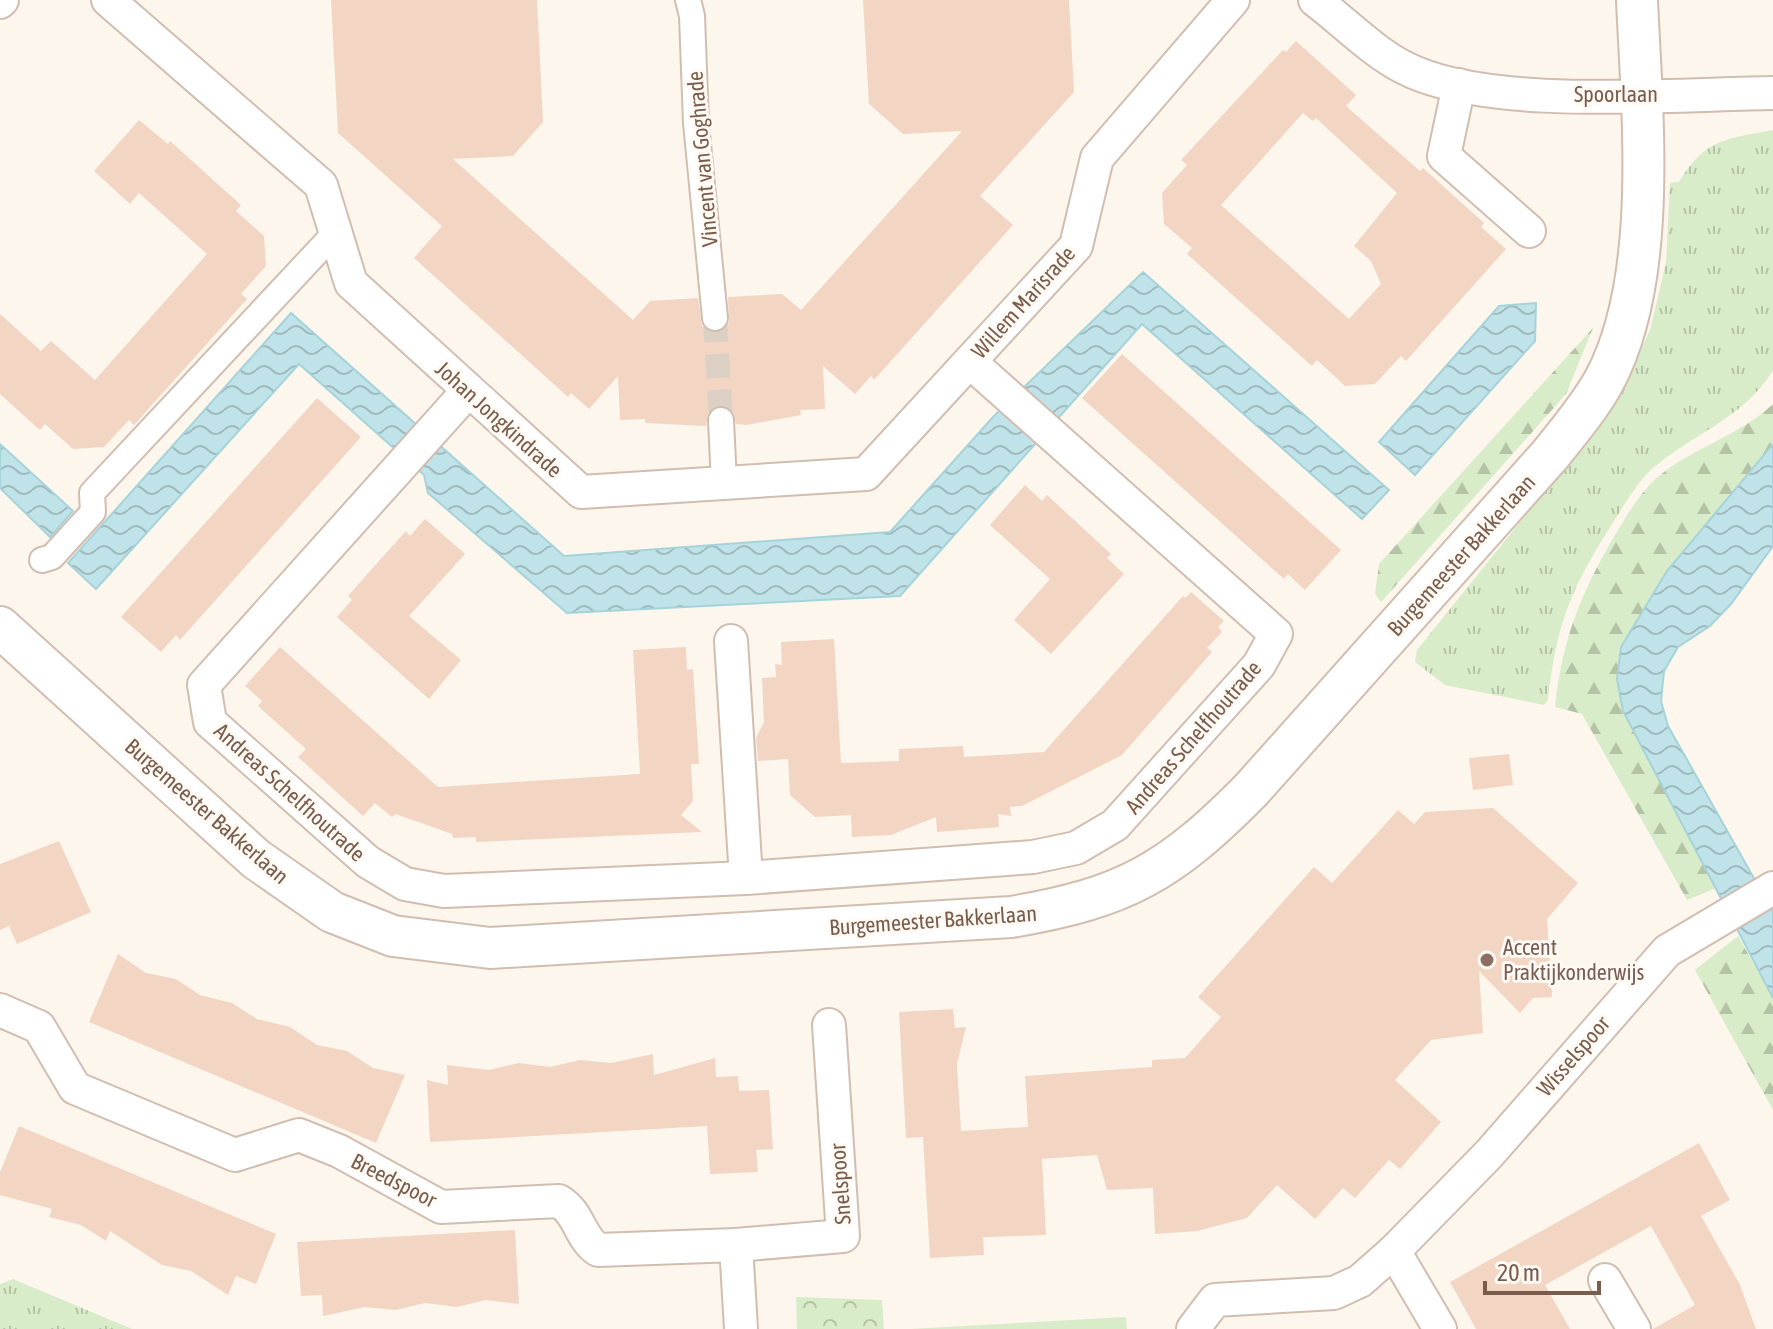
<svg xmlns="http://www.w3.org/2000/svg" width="1773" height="1329" viewBox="0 0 1773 1329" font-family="'Asap Condensed',sans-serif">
	<defs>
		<pattern id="grass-tufts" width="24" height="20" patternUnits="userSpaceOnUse" patternTransform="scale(2)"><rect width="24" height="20" fill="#d8ecc9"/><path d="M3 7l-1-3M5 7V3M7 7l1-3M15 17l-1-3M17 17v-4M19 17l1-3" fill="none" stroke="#b4c2a5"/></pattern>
		<pattern id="forest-firs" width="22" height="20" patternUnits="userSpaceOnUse" patternTransform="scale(2)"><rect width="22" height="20" fill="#d8ecc9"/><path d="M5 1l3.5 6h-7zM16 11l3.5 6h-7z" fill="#b4c2a5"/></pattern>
		<pattern id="park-crowns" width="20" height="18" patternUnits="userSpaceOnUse" patternTransform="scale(2)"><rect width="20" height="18" fill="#d8ecc9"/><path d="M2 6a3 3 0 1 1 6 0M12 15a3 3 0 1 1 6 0" fill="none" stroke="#b4c2a5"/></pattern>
		<pattern id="water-waves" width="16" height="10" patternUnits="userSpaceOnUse" patternTransform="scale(2)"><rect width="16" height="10" fill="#bfe3e8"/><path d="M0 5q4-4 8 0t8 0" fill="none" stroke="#a0bbbe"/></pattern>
	</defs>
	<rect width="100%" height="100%" fill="#fdf6ec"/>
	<g fill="url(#grass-tufts)">
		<path d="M 1773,130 L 1773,370 C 1745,418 1691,434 1651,470 C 1635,485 1624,506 1612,524 C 1570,591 1557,622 1548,700 L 1544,705 L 1445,685 L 1415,662 L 1417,650 L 1615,404 L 1650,330 L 1666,263 L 1670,183 L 1679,182 C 1706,138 1726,139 1773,130 Z"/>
		<path d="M 13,1279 L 132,1329 L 0,1329 L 0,1284 Z"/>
	</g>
	<g fill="url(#forest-firs)">
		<path d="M 1593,328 L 1566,394 L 1381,602 L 1375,594 L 1379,564 Z"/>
		<path d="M 1773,404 L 1773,444 L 1667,571 L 1646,607 L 1623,711 L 1717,888 L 1687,900 L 1582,714 L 1555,707 C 1562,639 1581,593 1615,535 C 1627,515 1641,491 1659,476 C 1694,447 1741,435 1773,404 Z"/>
		<path d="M 1738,936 L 1773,998 L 1773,1110 L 1695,970 Z"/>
	</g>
	<path fill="url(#park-crowns)" d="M 796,1297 L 882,1300 L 884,1329 L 797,1329 Z"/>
	<path fill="#d8ecc9" d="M 1126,1317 L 1127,1329 L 910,1329 Z"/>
	<g fill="url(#water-waves)" stroke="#a5d3da" stroke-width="2">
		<path d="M 1143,272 L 1389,490 L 1362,519 L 1142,324 L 900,596 L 567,613 L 428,493 L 424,475 L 299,364 L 96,589 L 68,563 L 291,313 L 564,556 L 890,532 L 993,417 Z"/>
		<path d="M 1536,303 L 1535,341 L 1415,475 L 1379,442 L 1499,306 Z"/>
		<path d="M 0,444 L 73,511 L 50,537 L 0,488 Z"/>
		<path d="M 1773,444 L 1773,546 L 1731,604 L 1710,626 L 1678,647 L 1664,671 L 1661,701 L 1668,726 L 1773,912 L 1773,998 L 1623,711 L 1617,679 L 1621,647 L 1667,571 Z"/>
	</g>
	<g fill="#f3d5c3" fill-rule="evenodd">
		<path d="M 331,0 L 537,0 L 543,122 L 513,156 L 453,159 L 633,320 L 650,301 L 698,298 L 702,326 L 716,333 L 729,323 L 728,297 L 782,294 L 801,310 L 962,131 L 903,134 L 869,104 L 863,0 L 1069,0 L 1074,92 L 980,196 L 1013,225 L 874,380 L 871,376 L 855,394 L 823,366 L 825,409 L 800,410 L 801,415 L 747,425 L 736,424 L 733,411 L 721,405 L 708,412 L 706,426 L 645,423 L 645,419 L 620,420 L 618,376 L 589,409 L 571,393 L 568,397 L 414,258 L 442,226 L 338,133 Z"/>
		<path d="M 1296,41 L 1356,95 L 1346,106 L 1420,171 L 1423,168 L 1484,223 L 1481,227 L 1506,249 L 1406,361 L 1401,356 L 1375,384 L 1345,386 L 1317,360 L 1312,366 L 1187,254 L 1192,248 L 1164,224 L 1162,193 L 1187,165 L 1181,160 L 1283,50 L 1286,52 ZM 1303,113 L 1313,121 L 1316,118 L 1397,193 L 1354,246 L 1371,261 L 1381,284 L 1349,319 L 1221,205 Z"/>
		<path d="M 139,120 L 168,144 L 170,141 L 241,205 L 236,211 L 264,236 L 266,266 L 241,294 L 247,299 L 134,425 L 129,420 L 104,447 L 73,449 L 45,424 L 40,430 L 0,394 L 0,314 L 41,351 L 51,341 L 95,380 L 207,254 L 139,193 L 130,204 L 94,171 Z"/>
		<path d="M 1122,354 L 1341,550 L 1305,590 L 1288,574 L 1284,579 L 1082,398 Z"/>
		<path d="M 317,398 L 361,437 L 180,640 L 176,635 L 161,652 L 121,617 Z"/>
		<path d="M 1025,485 L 1042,501 L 1047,495 L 1111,554 L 1107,558 L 1124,574 L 1051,654 L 1014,620 L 1050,579 L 990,525 Z"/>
		<path d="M 425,519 L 465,554 L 409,616 L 461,660 L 429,699 L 337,617 L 352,600 L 348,596 L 369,572 L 406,531 L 410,536 Z"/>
		<path d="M 1191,592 L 1224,621 L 1218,627 L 1222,632 L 1207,648 L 1212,652 L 1122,755 L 1022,806 L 1010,807 L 1011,816 L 998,814 L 999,827 L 937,832 L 936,817 L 891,835 L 852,837 L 851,815 L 815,817 L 790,795 L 788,759 L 758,761 L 756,738 L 764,722 L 762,678 L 776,677 L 775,664 L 782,665 L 781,642 L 834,639 L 841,763 L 899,761 L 899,749 L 963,746 L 964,757 L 1044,752 L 1183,596 L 1185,598 Z"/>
		<path d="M 280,647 L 438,787 L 640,774 L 633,650 L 686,647 L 687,670 L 693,669 L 699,764 L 691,764 L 693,801 L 681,815 L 702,832 L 476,842 L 476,837 L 453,838 L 452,834 L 424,824 L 395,814 L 392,817 L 375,803 L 363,816 L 298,757 L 306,749 L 258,706 L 262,701 L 245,686 Z"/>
		<path d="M 1509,754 L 1513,785 L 1473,790 L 1469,758 Z"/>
		<path d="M 1493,808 L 1578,883 L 1547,919 L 1552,997 L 1533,998 L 1520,1013 L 1479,971 L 1483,1033 L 1431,1040 L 1395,1080 L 1441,1122 L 1400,1169 L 1389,1160 L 1355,1198 L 1343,1188 L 1315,1219 L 1277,1185 L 1247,1218 L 1197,1231 L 1155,1234 L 1153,1188 L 1107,1190 L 1097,1155 L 1042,1159 L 1046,1235 L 983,1237 L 984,1255 L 930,1258 L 923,1137 L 906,1138 L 899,1012 L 953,1009 L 955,1028 L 966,1027 L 957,1064 L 961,1131 L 1028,1127 L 1025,1076 L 1152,1067 L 1152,1060 L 1185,1058 L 1221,1017 L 1198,997 L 1314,867 L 1332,883 L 1398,810 L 1414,824 L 1425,812 Z"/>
		<path d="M 59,841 L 91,912 L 17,944 L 9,926 L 0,930 L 0,864 Z"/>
		<path d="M 118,954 L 146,973 L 176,979 L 200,995 L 232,1003 L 257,1019 L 290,1027 L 317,1045 L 347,1051 L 373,1068 L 405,1075 L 376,1143 L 89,1022 Z"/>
		<path d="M 653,1054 L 654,1075 L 715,1058 L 716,1077 L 738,1076 L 739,1091 L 769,1090 L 773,1149 L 756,1150 L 758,1172 L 710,1174 L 707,1126 L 430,1142 L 427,1080 L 448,1085 L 447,1065 L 489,1070 L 519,1063 L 550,1067 L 580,1060 L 611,1063 Z"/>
		<path d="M 19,1126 L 276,1234 L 256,1284 L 236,1276 L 228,1295 L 191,1271 L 162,1265 L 110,1231 L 106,1241 L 81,1225 L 49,1217 L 52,1209 L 0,1195 L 0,1172 Z"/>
		<path d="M 1699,1143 L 1730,1200 L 1701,1216 L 1740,1285 L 1756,1329 L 1653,1329 L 1695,1305 L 1651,1226 L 1545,1285 L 1570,1329 L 1476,1329 L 1450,1282 Z"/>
		<path d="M 515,1230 L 519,1304 L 486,1300 L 457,1307 L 425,1303 L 396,1310 L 365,1307 L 323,1316 L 322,1295 L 301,1296 L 297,1242 Z"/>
	</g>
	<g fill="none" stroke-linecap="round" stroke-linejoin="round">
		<path stroke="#dcd0c4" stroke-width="24" stroke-dasharray="24 12" stroke-linecap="butt" d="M 715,318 L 721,420"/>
		<defs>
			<g id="pedestrian">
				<path d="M 688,0 L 692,16 L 696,123 L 715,318"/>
				<path d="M 721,420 L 724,484"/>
				<path d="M 42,560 L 52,557 L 93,512 L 92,493 L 334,234"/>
			</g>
			<g id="minor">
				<path d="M 108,0 L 321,185 L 351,283 L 581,492 L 866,474 L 1076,246 L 1097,158 L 1233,0"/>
				<path d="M 1315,0 C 1343,21 1372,51 1403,67 C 1485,111 1677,94 1773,93"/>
				<path d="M 0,2 L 2,0"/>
				<path d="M 1459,85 L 1444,156 L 1529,231"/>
				<path d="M 468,391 L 204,685 L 210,722 L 368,862 L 405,884 L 444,891 L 746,878 L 1033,857 L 1076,848 L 1115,825 L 1259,665 L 1276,634 L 970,362"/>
				<path d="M 731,641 L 746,878"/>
				<path d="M 0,1010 L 39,1027 L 75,1088 L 235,1155 L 299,1135 L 339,1151 L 441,1207 L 559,1201 C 580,1214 579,1237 598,1250 L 736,1245 L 741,1329"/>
				<path d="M 736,1245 L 843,1236 L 829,1025"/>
				<path d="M 1394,1251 L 1440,1329"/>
				<path d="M 1605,1280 L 1634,1329"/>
				<path d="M 1193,1329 L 1215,1300 L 1334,1293 L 1360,1281 L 1394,1251 L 1489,1154 L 1667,951 L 1773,888"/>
			</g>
			<path id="tertiary" d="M 0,627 L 256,859 L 332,912 L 393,936 L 490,948 L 1011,917 C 1125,898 1170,872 1251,790 L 1550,455 C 1569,431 1589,408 1604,381 C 1659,279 1642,114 1637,0"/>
		</defs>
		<use href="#pedestrian" stroke="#d1beb0" stroke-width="28"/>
		<use href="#minor" stroke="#d1beb0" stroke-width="36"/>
		<use href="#tertiary" stroke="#d1beb0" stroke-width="44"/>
		<use href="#pedestrian" stroke="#fff" stroke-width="24"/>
		<use href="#minor" stroke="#fff" stroke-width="32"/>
		<use href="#tertiary" stroke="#fff" stroke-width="40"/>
	</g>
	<circle fill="#8d6e63" stroke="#fffaf3" stroke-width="3" cx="1487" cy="960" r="8"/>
	<g text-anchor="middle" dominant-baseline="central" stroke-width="6" stroke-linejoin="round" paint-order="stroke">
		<g font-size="22" fill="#7a5c4d" stroke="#fffaf3">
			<text x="1616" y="94">Spoorlaan</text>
			<text transform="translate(702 159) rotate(-95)">Vincent van Goghrade</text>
			<text transform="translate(1023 302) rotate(-48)">Willem Marisrade</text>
			<text transform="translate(499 419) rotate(42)">Johan Jongkindrade</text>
			<text transform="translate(1461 555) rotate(-48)">Burgemeester Bakkerlaan</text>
			<text transform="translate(1193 737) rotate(-49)">Andreas Schelfhoutrade</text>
			<text transform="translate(290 792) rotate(42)">Andreas Schelfhoutrade</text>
			<text transform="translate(207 811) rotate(41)">Burgemeester Bakkerlaan</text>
			<text transform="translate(933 920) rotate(-4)">Burgemeester Bakkerlaan</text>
			<text transform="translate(1573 1056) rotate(-49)">Wisselspoor</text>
			<text transform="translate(394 1180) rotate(27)">Breedspoor</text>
			<text transform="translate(840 1184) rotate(-94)">Snelspoor</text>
		</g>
		<g font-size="22" fill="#785e54" stroke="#fffaf3" text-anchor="start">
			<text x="1503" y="947">Accent<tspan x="1503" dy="25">Praktijkonderwijs</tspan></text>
		</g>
	</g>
	<path d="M1485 1281v12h114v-12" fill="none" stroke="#7a5c4d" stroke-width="4"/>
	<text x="1497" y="1281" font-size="24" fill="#7a5c4d" stroke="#fffaf3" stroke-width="6" paint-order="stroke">20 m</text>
</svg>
